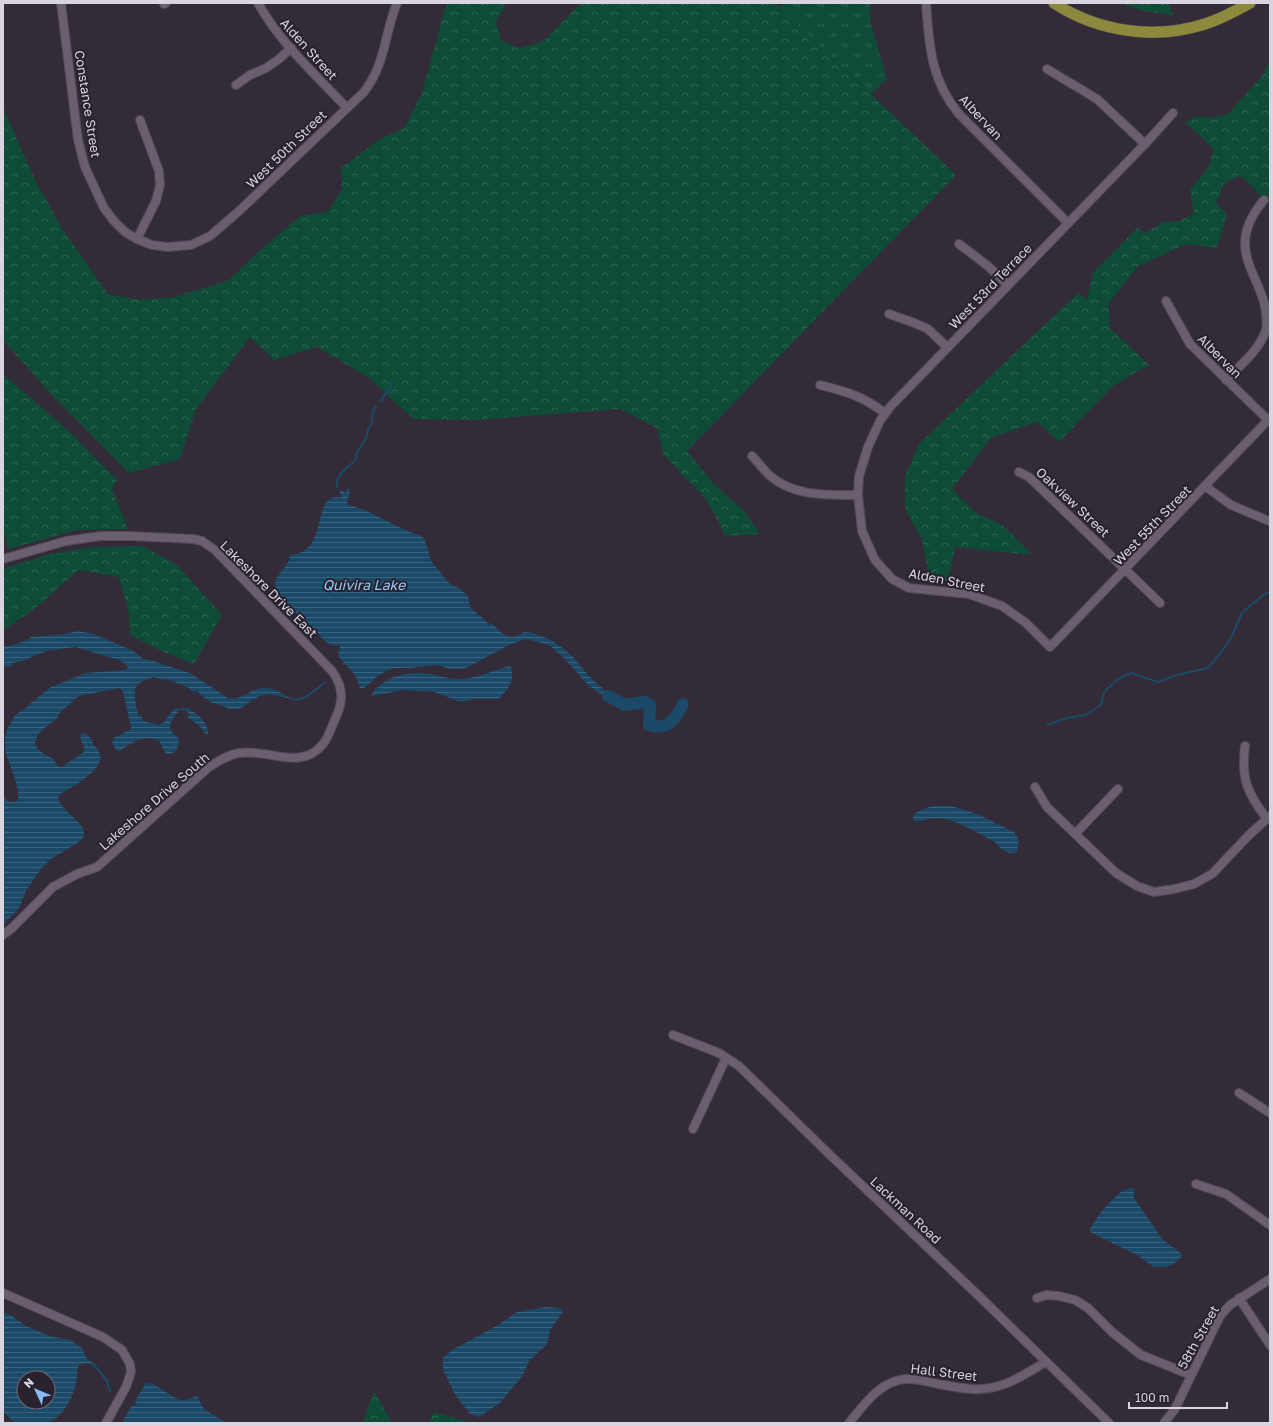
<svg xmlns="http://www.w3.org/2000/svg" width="1273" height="1426" viewBox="0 0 1273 1426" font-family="'Golos Text',sans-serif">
	<defs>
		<pattern id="grass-tufts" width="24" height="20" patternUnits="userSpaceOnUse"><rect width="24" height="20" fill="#0e4c37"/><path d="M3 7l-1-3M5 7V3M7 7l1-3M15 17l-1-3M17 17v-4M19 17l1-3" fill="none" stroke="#306554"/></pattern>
		<pattern id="forest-crowns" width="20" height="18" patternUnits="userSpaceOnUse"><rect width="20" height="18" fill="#0e4c37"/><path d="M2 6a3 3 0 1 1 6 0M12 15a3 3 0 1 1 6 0" fill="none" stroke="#306554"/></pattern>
		<pattern id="water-rules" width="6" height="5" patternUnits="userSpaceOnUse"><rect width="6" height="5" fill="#1b4a68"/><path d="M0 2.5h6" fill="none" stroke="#3c637d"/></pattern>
	</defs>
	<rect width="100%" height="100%" fill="#342b39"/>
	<path fill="url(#grass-tufts)" d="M 784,3 L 870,3 L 870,21 L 887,79 L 871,94 L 780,8 Z"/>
	<g fill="url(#forest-crowns)">
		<path d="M 448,3 L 507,3 L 496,21 L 501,41 L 520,48 L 544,41 L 581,3 L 775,3 L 956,175 L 687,451 L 713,483 L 745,512 L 760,534 L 725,536 L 716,516 L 704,497 L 663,454 L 657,428 L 620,409 L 476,420 L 413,419 L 369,378 L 317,347 L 274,360 L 250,337 L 196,409 L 180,459 L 129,473 L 47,390 L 3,340 L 3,108 L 35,180 L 63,230 L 108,294 L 140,300 L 175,297 L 229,280 L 257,253 L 300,216 L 328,212 L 342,189 L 341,168 L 380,139 L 404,128 L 422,93 L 445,8 Z"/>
		<path d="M 1121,3 L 1168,3 L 1173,15 L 1143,11 Z"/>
		<path d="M 1270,60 L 1270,205 L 1241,176 L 1224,183 L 1216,203 L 1227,214 L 1217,248 L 1186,244 L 1137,267 L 1109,303 L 1109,327 L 1149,365 L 1114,385 L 1059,442 L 1037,422 L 991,438 L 952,489 L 976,513 L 1004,526 L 1032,555 L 955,547 L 948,582 L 941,581 L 928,572 L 922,539 L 914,526 L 905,507 L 905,476 L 919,444 L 1078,293 L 1087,300 L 1093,273 L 1137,228 L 1146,233 L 1163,222 L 1180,221 L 1194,213 L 1190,190 L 1209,166 L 1214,149 L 1185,122 L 1198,116 L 1212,118 L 1228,114 L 1262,76 Z"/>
		<path d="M 3,374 L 69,431 L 117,480 L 112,489 L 128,529 L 76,530 L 9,549 L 3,532 Z"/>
		<path d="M 143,546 L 177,565 L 222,615 L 194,664 L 155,648 L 130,635 L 129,613 L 119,577 L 78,570 L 42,603 L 3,631 L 3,569 L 50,554 L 95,547 Z"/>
		<path d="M 374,1391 L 392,1423 L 363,1423 Z"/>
		<path d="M 434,1412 L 467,1422 L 468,1423 L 428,1423 Z"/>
	</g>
	<g fill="url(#water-rules)" fill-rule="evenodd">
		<path d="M 346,489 L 349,489 C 351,494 347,498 347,504 L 367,511 L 405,530 L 421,536 L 425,540 L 431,561 L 449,583 L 453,586 L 459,588 L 468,596 L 470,607 L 488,623 L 492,624 L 502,633 L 508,636 L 513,637 L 525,632 L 533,633 L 549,639 L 560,646 L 572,656 L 588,675 L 606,692 L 608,696 L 602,695 L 588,685 L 565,659 L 549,645 L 526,639 L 509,645 L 472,665 L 463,669 L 451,669 L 436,665 L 410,668 L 396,668 L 388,670 L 378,676 L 363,689 L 360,688 L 355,675 L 338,656 L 340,648 L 339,645 L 331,645 L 326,642 L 280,597 L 276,591 L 275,586 L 276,579 L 289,561 L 290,555 C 327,552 313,506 332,498 C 335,497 339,498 342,497 L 339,491 L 341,490 L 345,493 L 347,492 Z"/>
		<path d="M 79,631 L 93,634 L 113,642 L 133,651 L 143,659 L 153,661 L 190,673 L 228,698 C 240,700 245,694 255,690 C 269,684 281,693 292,699 C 283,697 272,693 264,695 C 242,701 246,718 218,704 C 216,703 214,703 212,703 C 208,700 201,696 197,691 L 194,692 L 187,687 L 166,679 L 165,680 L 153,677 C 148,680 142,681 138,684 C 131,690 137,707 138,715 L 141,716 L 143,721 L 159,725 L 163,723 L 174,709 L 187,708 C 197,713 209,723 208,735 L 205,733 L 199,725 L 188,718 L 189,714 L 187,711 L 179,710 C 175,716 166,725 172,732 C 174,735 177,736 179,739 C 179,746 177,752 170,754 L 166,754 L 160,742 C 146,732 132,743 120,751 L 116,750 L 112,742 L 114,738 L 131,729 L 131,727 L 123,692 L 120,688 L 79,696 L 75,699 L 69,705 L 60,712 L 58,717 L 38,734 L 36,739 L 35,744 L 37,748 L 45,755 L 52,758 L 59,767 L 62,767 L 84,752 L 84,746 C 81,743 80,738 81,734 L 84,733 L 92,739 L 93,745 C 118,763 74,786 60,794 L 58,798 C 61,813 92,824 82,840 L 51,859 L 40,870 L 26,891 L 20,906 L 13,915 L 3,924 L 3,796 L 10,802 L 15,802 L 18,800 L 18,791 L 15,779 L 6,754 L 5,745 L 5,737 L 8,727 L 16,714 L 24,710 L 31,703 L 51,687 L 86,673 L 126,670 L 128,668 L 127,666 L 124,663 L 116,659 L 75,647 L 47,651 L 22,661 L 12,663 L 11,664 L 12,667 L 3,666 L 3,647 C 11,645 26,643 31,637 L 59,635 Z"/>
		<path d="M 510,666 C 517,678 507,691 499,699 L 474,699 L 461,702 L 434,692 L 404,690 L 371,696 C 383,675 410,671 431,674 C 442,676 451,680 462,679 C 478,678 494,670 510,666 Z"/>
		<path d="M 932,806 L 951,806 L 977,814 L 1014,832 L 1019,840 L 1017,852 L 1009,853 L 1000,848 L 996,843 L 991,840 C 975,832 958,820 939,818 C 930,818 923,821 914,821 L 913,816 L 917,812 Z"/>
		<path d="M 1132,1188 L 1134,1189 L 1134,1198 L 1162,1239 L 1183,1255 L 1175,1263 L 1166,1267 L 1154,1267 L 1137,1255 L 1090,1232 C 1089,1224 1115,1195 1123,1191 C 1125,1189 1129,1189 1132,1188 Z"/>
		<path d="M 545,1307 L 560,1308 L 563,1312 L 550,1330 L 547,1344 L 529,1361 L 523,1375 L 500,1403 L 479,1417 L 470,1414 L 456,1396 L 443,1370 L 443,1358 L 452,1350 L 500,1324 L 517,1312 Z"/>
		<path d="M 3,1312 L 12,1316 L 26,1326 L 50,1336 L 70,1340 L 82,1348 C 85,1356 86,1359 95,1364 L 94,1366 L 87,1363 L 79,1365 C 77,1369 77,1373 77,1378 C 74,1394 65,1418 46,1423 C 37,1425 24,1423 15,1423 L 3,1412 ZM 24,1378 L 48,1378 L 48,1402 L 24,1402 Z"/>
		<path d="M 146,1383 L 153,1384 L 179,1400 L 186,1400 L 197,1396 L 204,1409 L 226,1423 L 122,1423 L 131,1406 L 137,1405 L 135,1401 Z"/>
	</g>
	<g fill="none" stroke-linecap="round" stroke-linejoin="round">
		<g stroke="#1b4a68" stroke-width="2">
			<path d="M 380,401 L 390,389 L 391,383"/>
			<path d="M 337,487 C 334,475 350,467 356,459 L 357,452 L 366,439 L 368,429 L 372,423 L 373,411 L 376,406"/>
			<path d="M 343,664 L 344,663"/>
			<path d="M 292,699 C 304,702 316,689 324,683"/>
			<path d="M 1047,725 L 1067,718 L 1085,715 L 1101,705 L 1104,692 L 1118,679 L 1131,673 L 1158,682 L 1177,675 L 1208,668 L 1222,651 L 1231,638 L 1242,613 L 1263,595 L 1270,592"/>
			<path d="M 94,1365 L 107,1381 L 110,1391"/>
		</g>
		<path stroke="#1b4a68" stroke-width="12" d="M 608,696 L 625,705 L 645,702 L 650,705 L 649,725 C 667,731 676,719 683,704"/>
		<defs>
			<g id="minor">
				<path d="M 61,3 L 78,140 L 85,167 L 104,208 L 114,221 L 125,232 L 137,239 L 152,245 L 168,247 L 191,245 L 210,236 L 238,212 L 364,92 C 386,63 384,35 397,3"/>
				<path d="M 258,3 C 280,43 315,74 347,108"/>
				<path d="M 926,3 C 929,45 931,81 959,114 L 1068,223"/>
				<path d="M 164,4 L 166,3"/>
				<path d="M 1047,69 L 1097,99 L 1145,144"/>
				<path d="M 236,85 L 250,75 L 266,68 L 279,59 L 291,48"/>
				<path d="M 1173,113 L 1145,144 L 890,407 L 880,421 L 868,447 L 859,476 L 858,495 L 862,531 L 875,560 L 892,579 L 909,588 L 969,594 L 1002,606 L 1026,623 L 1050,647 L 1270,418"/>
				<path d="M 137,239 L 156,201 L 160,185 L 159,171 L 140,120"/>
				<path d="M 959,244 L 988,266 L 1008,285"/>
				<path d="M 1166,301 L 1190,344 L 1268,420"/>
				<path d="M 889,314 L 912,322 L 928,329 L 947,347"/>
				<path d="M 1226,380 C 1240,365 1259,351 1266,330 C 1273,279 1217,256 1264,200"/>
				<path d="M 820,385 C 848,392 862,396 885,413"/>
				<path d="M 752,456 C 758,462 763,469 769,475 C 794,497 827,495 858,495"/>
				<path d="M 1019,472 L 1029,477 L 1160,603"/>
				<path d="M 1205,486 L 1231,505 L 1269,521"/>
				<path d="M 3,559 L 66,541 L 100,536 L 130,536 L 193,539 L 202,541 L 215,550 L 332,671 C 343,686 344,700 336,717 C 332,725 329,737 323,744 C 301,772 268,748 239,753 C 228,755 218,761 209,767 L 97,867 L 77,874 L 53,887 L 12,928 L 3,935"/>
				<path d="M 1245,746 C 1241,779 1247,793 1267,819"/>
				<path d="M 1035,787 L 1047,807 L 1116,873 L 1137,886 L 1154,892 L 1174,889 L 1194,884 L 1212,874 L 1249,835 L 1270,816"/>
				<path d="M 1075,834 L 1118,789"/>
				<path d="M 673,1035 L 719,1053 L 739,1066 L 830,1155 L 980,1297 L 1109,1423"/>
				<path d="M 1239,1093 L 1270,1113"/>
				<path d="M 693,1129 L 726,1058"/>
				<path d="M 1196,1184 L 1226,1194 L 1270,1225"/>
				<path d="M 3,1293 L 103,1337 L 122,1350 L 130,1364 L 131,1372 L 126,1387 L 106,1423"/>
				<path d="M 1037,1298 L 1047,1295 L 1059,1296 L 1075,1300 L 1088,1308 L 1112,1332 L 1141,1355 L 1191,1375"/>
				<path d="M 1239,1298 L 1270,1345"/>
				<path d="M 849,1423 C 863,1406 880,1381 905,1379 C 917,1378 931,1383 944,1385 C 956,1387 968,1390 980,1389 C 1007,1388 1024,1374 1046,1362"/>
				<path d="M 1164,1423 L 1175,1409 L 1220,1316 L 1230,1305 L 1270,1279"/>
			</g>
			<path id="major" d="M 1054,3 C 1098,32 1155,40 1205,24 C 1221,19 1235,11 1250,3"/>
		</defs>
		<use href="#minor" stroke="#514955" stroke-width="10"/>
		<use href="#major" stroke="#514955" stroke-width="12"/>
		<use href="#minor" stroke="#695f6f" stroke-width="8"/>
		<use href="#major" stroke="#8c883c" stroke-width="11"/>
	</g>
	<g text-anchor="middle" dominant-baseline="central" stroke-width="4" stroke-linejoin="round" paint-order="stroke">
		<g font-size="13" fill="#d9d4dd" stroke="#2a212f">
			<text transform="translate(309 49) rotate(48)">Alden Street</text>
			<text transform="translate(88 104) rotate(81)">Constance Street</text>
			<text transform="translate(981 117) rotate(47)">Albervan</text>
			<text transform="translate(286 149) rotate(-44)">West 50th Street</text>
			<text transform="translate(990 286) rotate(-46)">West 53rd Terrace</text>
			<text transform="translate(1220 356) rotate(45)">Albervan</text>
			<text transform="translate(1073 502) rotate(43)">Oakview Street</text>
			<text transform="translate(1152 525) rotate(-46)">West 55th Street</text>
			<text transform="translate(947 580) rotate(11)">Alden Street</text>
			<text transform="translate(269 589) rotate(45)">Lakeshore Drive East</text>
			<text transform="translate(154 801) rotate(-41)">Lakeshore Drive South</text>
			<text transform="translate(906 1210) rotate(43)">Lackman Road</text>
			<text transform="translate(1198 1337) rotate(-61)">58th Street</text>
			<text transform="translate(944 1372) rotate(7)">Hall Street</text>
		</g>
		<g font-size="14" font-style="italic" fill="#8fcdfa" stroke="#2a212f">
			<text x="364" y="584">Quivira Lake</text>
		</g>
	</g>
	<rect width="1273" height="1426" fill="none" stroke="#d9d4dd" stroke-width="8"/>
	<g transform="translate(36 1390) rotate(314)"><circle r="19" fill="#2a212f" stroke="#706975"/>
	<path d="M0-3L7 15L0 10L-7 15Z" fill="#84bcfb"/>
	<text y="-6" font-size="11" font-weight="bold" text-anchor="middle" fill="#d9d4dd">N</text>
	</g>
	<path d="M1129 1402v6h98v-6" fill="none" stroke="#d9d4dd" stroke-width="2"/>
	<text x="1135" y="1402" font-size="12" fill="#d9d4dd" stroke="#2a212f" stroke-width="3" paint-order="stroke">100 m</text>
</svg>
